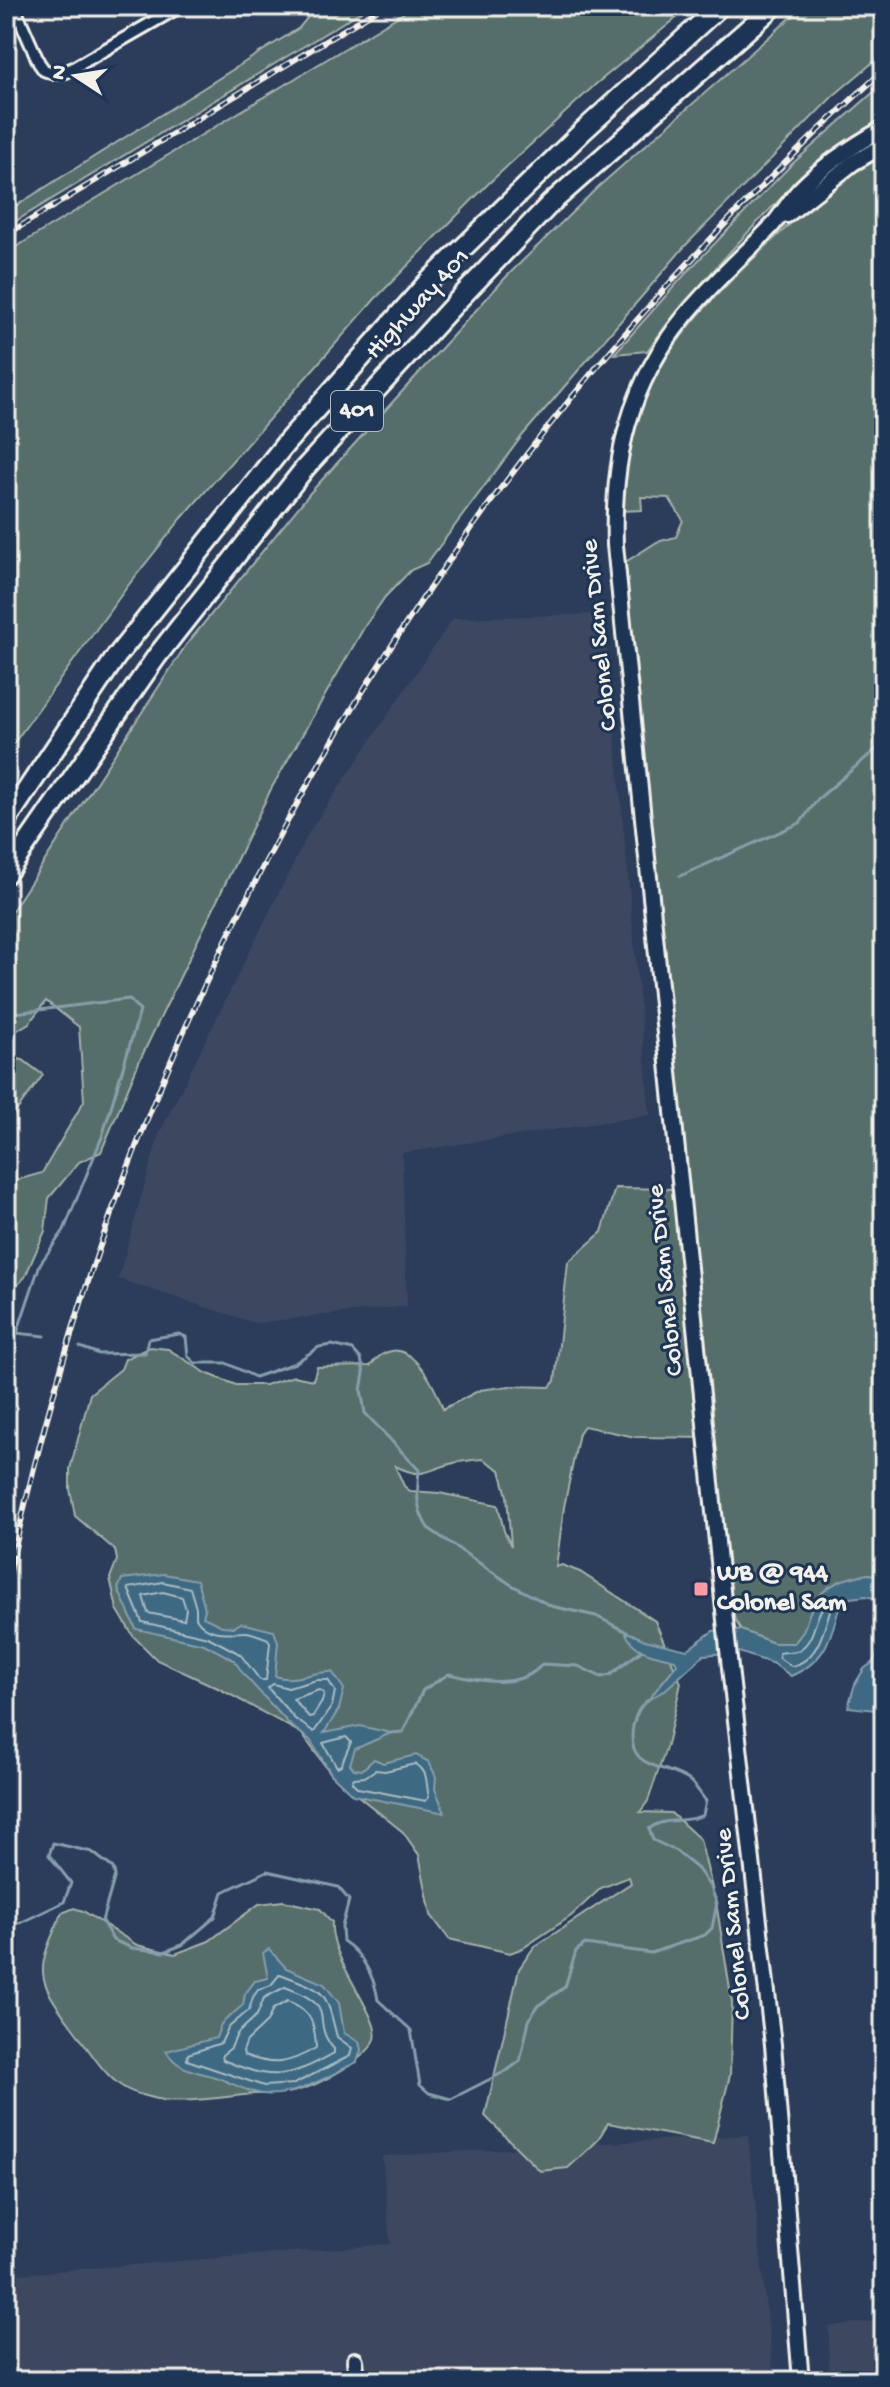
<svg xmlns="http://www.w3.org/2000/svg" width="890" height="2387" viewBox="0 0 890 2387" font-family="'Gochi Hand',sans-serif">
	<rect width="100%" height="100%" fill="#2b3d5b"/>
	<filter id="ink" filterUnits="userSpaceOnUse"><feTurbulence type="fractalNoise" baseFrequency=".0125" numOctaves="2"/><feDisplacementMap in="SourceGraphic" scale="16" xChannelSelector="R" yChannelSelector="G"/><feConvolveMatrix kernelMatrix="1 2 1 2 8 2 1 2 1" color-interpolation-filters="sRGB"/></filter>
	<g filter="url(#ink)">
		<g fill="#3c4760">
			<path d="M 604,614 L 650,1115 L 402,1153 L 407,1306 L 255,1323 L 118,1279 L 159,1134 L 309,832 L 453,618 Z"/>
			<path d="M 748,2135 L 774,2381 L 6,2381 L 6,2275 L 390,2244 L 382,2156 Z"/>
			<path d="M 884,2320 L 884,2381 L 829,2381 L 829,2326 Z"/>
		</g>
		<g fill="#576e6a" stroke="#a6b0a9" stroke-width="2" fill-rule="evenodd">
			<path d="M 317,6 L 370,6 L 6,227 L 6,212 L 299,28 Z"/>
			<path d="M 415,6 L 691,6 L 596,84 L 488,184 L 375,299 L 181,519 L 127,587 L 6,754 L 6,253 Z"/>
			<path d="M 804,6 L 884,6 L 884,53 L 833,96 L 685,246 L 522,436 L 427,563 L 411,570 L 385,597 L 365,626 L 271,789 L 139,1062 L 101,1152 L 79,1162 L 49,1198 L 45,1231 L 25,1277 L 14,1289 C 7,1258 0,1209 13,1181 L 42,1173 L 84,1101 L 79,1027 L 46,1001 L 29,1023 L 6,1037 L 6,920 L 186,645 L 310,493 L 507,276 L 598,187 Z"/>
			<path d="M 884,83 L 884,117 C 823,154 787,190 739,242 C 707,277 676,312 647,351 L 614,354 L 687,272 L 792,164 Z"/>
			<path d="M 884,153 L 884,1577 L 868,1574 L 814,1603 L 805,1632 L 794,1643 L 773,1643 L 741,1630 L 726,1603 L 711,1438 L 635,1437 L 584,1426 L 579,1433 L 564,1507 L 556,1567 L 562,1565 L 580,1572 L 655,1621 L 681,1683 L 667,1745 L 648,1801 L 640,1812 L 671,1813 L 700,1839 L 717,1908 L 732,2002 L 730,2075 L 713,2143 L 608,2123 L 597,2141 L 568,2168 L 540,2171 L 485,2116 L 519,1969 L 534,1947 L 631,1883 L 629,1877 L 601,1888 L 571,1916 L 523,1948 L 510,1953 L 449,1939 L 431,1915 L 419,1855 L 403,1832 L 332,1775 L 301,1733 L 220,1689 L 157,1660 L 133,1636 L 117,1609 L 110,1578 L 117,1560 L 115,1550 L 75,1516 L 70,1489 L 70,1469 L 90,1394 L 121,1369 L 125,1359 L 150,1347 L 168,1349 L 206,1373 L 236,1385 L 265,1385 L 294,1376 L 313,1380 L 317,1367 L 370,1366 C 402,1324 432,1378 443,1409 L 480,1390 L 510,1386 L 550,1387 L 555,1381 L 568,1262 L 602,1232 L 615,1188 L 678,1189 L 624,563 L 657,542 L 676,537 L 683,520 L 669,498 L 641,497 L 642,510 L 621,511 C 625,383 686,322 774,239 C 809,206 842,175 884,153 ZM 483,1459 L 500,1470 L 507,1496 L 511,1546 L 504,1531 L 498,1505 L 439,1493 L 410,1491 L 404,1486 L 395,1466 C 423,1479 423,1472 450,1464 C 461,1461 472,1460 483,1459 Z"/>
			<path d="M 6,1057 L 23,1060 L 43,1075 L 6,1125 Z"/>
			<path d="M 283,1901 L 320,1909 L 332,1922 C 328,1958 382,2018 375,2039 C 368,2059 317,2086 296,2091 C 284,2095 267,2093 254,2094 C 228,2096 187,2103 163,2100 C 152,2098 132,2093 123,2087 C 102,2074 87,2046 72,2027 C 34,1976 36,1971 62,1913 L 74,1908 L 83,1911 L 137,1945 L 175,1954 L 209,1941 L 259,1904 Z"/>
		</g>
		<g fill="#3d6983" stroke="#869fab" stroke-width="2">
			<path d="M 164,1574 L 197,1580 L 205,1609 L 203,1617 L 222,1626 L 234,1627 L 241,1623 L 274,1631 L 278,1642 L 275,1676 C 293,1683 312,1671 332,1672 L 344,1689 L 339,1709 L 324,1733 L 360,1726 L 391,1733 L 355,1749 L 350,1764 L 354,1769 L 362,1770 L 374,1759 L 383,1763 L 416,1755 L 429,1762 L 436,1777 L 435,1789 L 445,1813 L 353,1795 L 332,1775 L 310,1740 L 290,1725 L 244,1675 L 234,1660 L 204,1644 L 136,1629 L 118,1589 L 122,1579 Z"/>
			<path d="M 868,1574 L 884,1577 L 884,1601 L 866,1596 L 842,1599 C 830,1635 830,1659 791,1676 L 774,1664 L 739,1652 L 704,1655 L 665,1690 L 648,1700 L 677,1664 L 675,1660 C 654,1655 633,1653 625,1631 L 645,1640 L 687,1650 L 713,1631 L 728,1629 L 741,1630 L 773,1643 L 794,1643 C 808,1629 805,1619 814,1604 C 825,1583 848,1577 868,1574 Z"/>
			<path d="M 884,1640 L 884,1711 L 848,1707 L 855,1684 L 864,1669 L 873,1662 Z"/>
			<path d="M 269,1949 L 286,1968 L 324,1984 L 339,2003 L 344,2033 L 359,2042 L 361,2050 L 357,2062 C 328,2076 296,2098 262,2094 C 247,2092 230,2082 215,2077 C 195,2071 178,2070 166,2051 L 216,2038 L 221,2024 L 243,2005 L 245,1994 L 255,1981 L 268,1978 L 263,1953 Z"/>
		</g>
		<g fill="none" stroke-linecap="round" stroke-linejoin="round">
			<g stroke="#abbbc0" stroke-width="2">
				<path d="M 163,1582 L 190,1588 L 196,1608 L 196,1618 C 207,1635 225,1633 243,1632 C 250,1631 261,1636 268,1639 L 270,1643 L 266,1680 L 260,1680 L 240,1654 L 208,1637 L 142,1622 L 128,1588 Z"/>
				<path d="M 163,1592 L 182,1597 L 186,1609 L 184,1620 L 148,1613 L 143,1596 Z"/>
				<path d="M 826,1603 L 831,1607 C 824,1630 818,1661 791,1666 L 779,1658 L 779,1653 C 784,1651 793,1653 799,1650 C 817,1639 813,1616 826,1603 Z"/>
				<path d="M 317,1680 L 328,1680 L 335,1691 L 332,1706 L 314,1732 L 295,1719 L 268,1688 L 273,1684 L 288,1688 Z"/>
				<path d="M 319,1690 L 324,1693 L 322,1702 L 313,1716 L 309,1717 L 293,1699 Z"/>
				<path d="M 346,1737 L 351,1742 L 341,1765 L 337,1767 L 323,1743 Z"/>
				<path d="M 415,1764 C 430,1772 425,1783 429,1797 L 426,1801 L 358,1788 L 352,1782 L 354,1778 L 365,1777 L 375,1770 L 385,1771 Z"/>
				<path d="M 280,1974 C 327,1992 325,1989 337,2037 L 352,2048 L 350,2056 L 294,2084 L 264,2086 L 187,2060 L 188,2054 L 221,2043 L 228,2028 L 249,2010 L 253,1997 L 258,1990 L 271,1985 Z"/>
				<path d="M 285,1987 C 342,2008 308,2019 334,2049 L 334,2053 C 287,2079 273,2081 223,2060 L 222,2055 L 231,2048 L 237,2034 L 257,2015 L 264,1998 Z"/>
				<path d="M 288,2001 C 312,2011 315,2024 316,2048 C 288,2064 274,2067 244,2055 L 243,2051 L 247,2041 L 267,2022 L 273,2009 Z"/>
			</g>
			<g stroke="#869fab" stroke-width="3">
				<path d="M 680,876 L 800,823 L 818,799 L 875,750 L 884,748"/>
				<path d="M 6,1014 L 129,999 L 140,1011 L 102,1137 L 64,1230 L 40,1264 L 17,1333"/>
				<path d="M 6,1332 L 45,1336"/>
				<path d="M 80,1347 L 99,1354 L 145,1353 L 148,1339 L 179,1334 L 186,1337 L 188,1356 L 195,1363 L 226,1363 L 255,1377 L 295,1363 L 319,1347 L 332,1345 L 353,1350 L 361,1359 L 364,1373 L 361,1390 L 365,1413 L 419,1470 C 417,1493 415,1508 428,1528 L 510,1584 L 551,1606 L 596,1616 L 625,1631"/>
				<path d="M 391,1733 L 403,1732 L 423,1690 L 449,1674 C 478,1681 522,1690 542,1664 L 578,1666 L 601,1677 L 610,1675 L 641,1651"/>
				<path d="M 6,1922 L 20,1923 L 64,1902 L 71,1883 L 49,1855 L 53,1843 L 92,1852 L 113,1868 L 115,1875 L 102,1921 L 113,1940 L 132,1948 L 164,1952 L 182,1945 L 215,1917 L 223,1892 L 267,1871 L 338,1887 L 349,1900 L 342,1927 L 343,1941 C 362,1953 375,1978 378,2000 L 411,2030 L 420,2085 L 429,2093 L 451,2099 L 508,2070 L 520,2061 L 529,2021 L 536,2007 L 565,1987 L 576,1951 L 585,1944 L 651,1953 L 705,1935 L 712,1928 L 717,1903 L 711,1888 L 698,1869 L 676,1851 L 653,1840 L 649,1829 C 665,1816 685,1824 703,1815 L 706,1801 C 701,1795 696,1786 690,1781 C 666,1763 625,1772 633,1726 C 635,1716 639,1706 648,1700"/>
			</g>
			<defs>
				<path id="street" d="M 14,6 L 39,63 L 44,70 L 52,73 L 66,72 L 181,6"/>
				<g id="secondary">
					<path d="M 787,215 L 853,163 L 884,145"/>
					<path d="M 355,2360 L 357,2381"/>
					<path d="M 801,2381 L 773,2045 L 729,1659 L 615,545 C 612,459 629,384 685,316 C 711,284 742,257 770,228 C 781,216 789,201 800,189 C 824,164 854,145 884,128"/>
				</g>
				<g id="highway">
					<path d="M 6,821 L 116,657 L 286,443 L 428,282 L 583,131 L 720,6"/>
					<path d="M 6,874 L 157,656 L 305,468 L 460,298 L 550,204 L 774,6"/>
				</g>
			</defs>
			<use href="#street" stroke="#f4f1e8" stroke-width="16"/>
			<use href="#secondary" stroke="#f4f1e8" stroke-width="20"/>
			<use href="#highway" stroke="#f4f1e8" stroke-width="24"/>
			<use href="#street" stroke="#1d3557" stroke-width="10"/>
			<use href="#secondary" stroke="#1d3557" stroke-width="14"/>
			<use href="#highway" stroke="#1d3557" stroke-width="18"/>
			<defs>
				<g id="rail">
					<path d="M 6,235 L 383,6"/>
					<path d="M 6,1590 C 128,998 434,474 884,70"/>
				</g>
			</defs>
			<use href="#rail" stroke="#f4f1e8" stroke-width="6"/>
			<use href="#rail" stroke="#1d3557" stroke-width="3" stroke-dasharray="9" stroke-linecap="butt"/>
		</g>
	</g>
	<rect fill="#ff9aa2" stroke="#1d3557" stroke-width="3" x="693" y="1581" width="16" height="16" rx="4"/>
	<g text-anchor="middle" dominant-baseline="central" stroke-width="6" stroke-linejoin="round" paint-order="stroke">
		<rect fill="#1d3557" stroke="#b4b9bc" stroke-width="2" x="331" y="391" width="52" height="40" rx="6"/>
		<g font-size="24" font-weight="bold" fill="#f4f1e8">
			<text x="357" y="411">401</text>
		</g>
		<g font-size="26" fill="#f4f1e8" stroke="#1d3557">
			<text transform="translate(419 305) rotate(-47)">Highway 401</text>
			<text transform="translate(601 635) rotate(-96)">Colonel Sam Drive</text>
			<text transform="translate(667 1280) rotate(-96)">Colonel Sam Drive</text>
			<text transform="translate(735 1924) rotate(-96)">Colonel Sam Drive</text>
		</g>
		<g font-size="26" font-weight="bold" fill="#f4f1e8" stroke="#1d3557" text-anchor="start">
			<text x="717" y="1574">WB @ 944<tspan x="717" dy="30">Colonel Sam</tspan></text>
		</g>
	</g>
	<rect width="890" height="2387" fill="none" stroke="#1d3557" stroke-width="32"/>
	<rect x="16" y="16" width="858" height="2355" fill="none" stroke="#f4f1e8" stroke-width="3" filter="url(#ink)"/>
	<g transform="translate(76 76) rotate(282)" stroke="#1d3557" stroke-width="6" paint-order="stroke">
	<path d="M0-6L14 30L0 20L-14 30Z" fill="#f4f1e8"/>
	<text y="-12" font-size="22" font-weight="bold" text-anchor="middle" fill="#f4f1e8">N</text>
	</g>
</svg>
